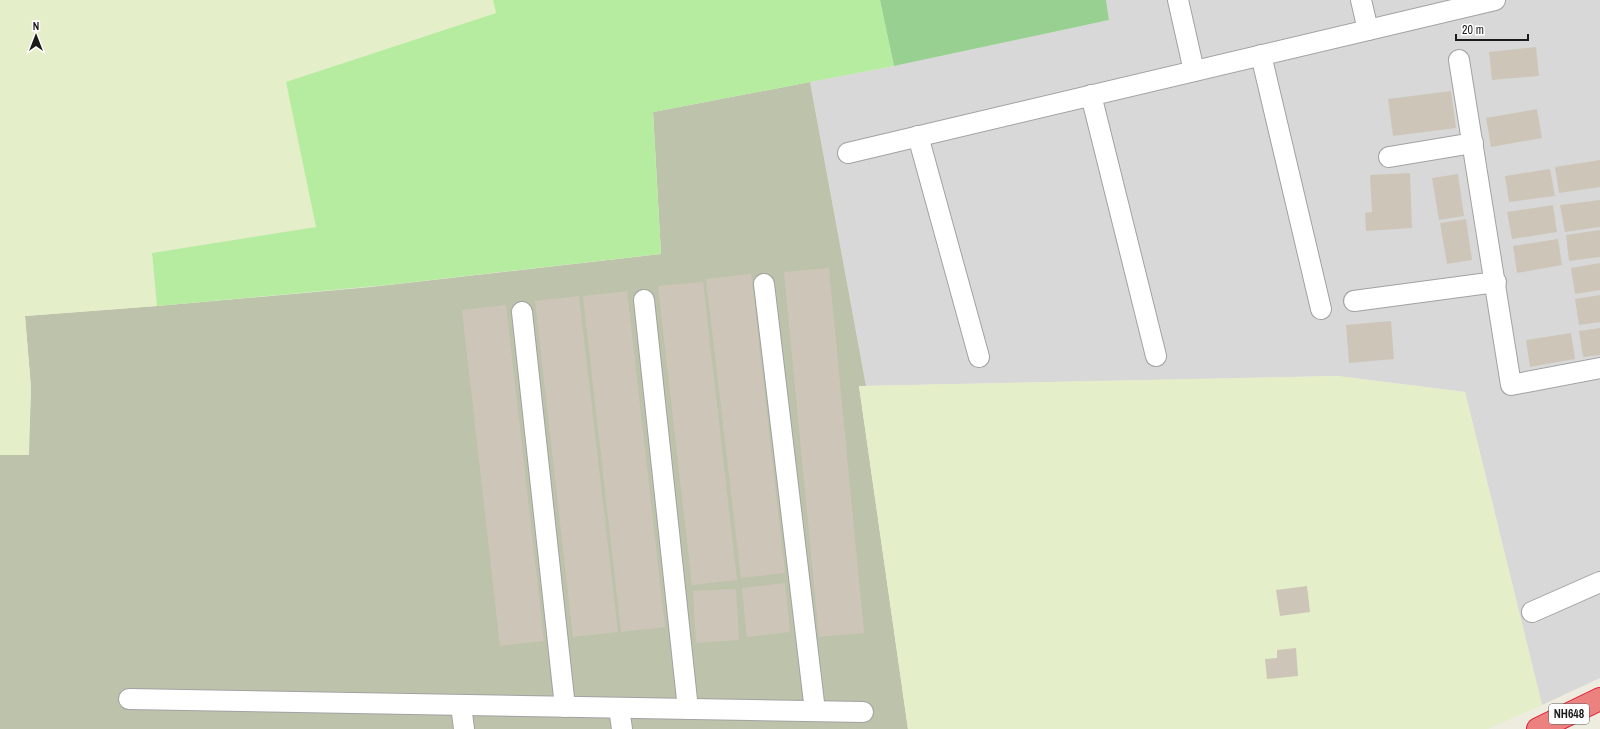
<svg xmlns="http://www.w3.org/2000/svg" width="1600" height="729" viewBox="0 0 1600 729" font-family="'Archivo Narrow',sans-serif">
	<rect width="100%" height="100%" fill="#edecdf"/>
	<path fill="#d9d8d8" d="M 1106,0 L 1600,0 L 1600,678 L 1542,705 L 1465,392 L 1337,376 L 866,386 L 810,82 L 894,66 L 1109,20 Z"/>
	<path fill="#bdc2ab" d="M 810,82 L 866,386 L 859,386 L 908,729 L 0,729 L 0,455 L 28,455 L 31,388 L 25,316 L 157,306 L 371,287 L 661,254 L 653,112 Z"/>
	<g fill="#e4eec8">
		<path d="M 0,0 L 493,0 L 496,13 L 287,82 L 316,227 L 152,253 L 157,306 L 25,316 L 31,388 L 29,455 L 0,455 Z"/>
		<path d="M 1337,376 L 1465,392 L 1542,705 L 1488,729 L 908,729 L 859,386 Z"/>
	</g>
	<path fill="#b6eca0" d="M 493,0 L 880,0 L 894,66 L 653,112 L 661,254 L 387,285 L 157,306 L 152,253 L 316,227 L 286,82 L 496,13 Z"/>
	<path fill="#97d091" d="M 880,0 L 1106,0 L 1109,20 L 894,66 Z"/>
	<g fill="#cdc6b8">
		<path d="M 1536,47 L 1539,76 L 1492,80 L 1489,52 Z"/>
		<path d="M 1451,91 L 1456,128 L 1393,136 L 1388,99 Z"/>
		<path d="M 1537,109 L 1542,138 L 1491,147 L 1486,118 Z"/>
		<path d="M 1600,160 L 1600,187 L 1559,193 L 1555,167 Z"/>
		<path d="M 1550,169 L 1555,196 L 1509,202 L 1505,176 Z"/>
		<path d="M 1410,173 L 1412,228 L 1366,231 L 1365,213 L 1372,212 L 1370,175 Z"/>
		<path d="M 1458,174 L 1464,216 L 1439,220 L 1432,178 Z"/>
		<path d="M 1600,200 L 1600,227 L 1565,232 L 1560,205 Z"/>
		<path d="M 1553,205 L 1557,232 L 1512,239 L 1507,212 Z"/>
		<path d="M 1466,219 L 1472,260 L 1447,264 L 1440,223 Z"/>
		<path d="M 1600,230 L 1600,257 L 1569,261 L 1566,235 Z"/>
		<path d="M 1558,239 L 1562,265 L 1517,273 L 1513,246 Z"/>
		<path d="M 1600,263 L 1600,290 L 1575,294 L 1571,268 Z"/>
		<path d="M 829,268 L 864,633 L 819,637 L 784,272 Z"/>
		<path d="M 751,274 L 785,573 L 741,578 L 706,279 Z"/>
		<path d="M 703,282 L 737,580 L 692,585 L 658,286 Z"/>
		<path d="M 627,291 L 665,627 L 621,632 L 583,296 Z"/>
		<path d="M 1600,295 L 1600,322 L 1579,325 L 1575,299 Z"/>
		<path d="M 579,296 L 618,632 L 573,637 L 535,301 Z"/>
		<path d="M 506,305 L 544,641 L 500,646 L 462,310 Z"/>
		<path d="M 1391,321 L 1394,359 L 1349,363 L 1346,325 Z"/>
		<path d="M 1600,328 L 1600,355 L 1583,357 L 1579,331 Z"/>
		<path d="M 1571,333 L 1575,359 L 1530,367 L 1526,340 Z"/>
		<path d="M 785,583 L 790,632 L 747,637 L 742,588 Z"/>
		<path d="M 1307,586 L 1310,612 L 1280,616 L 1276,590 Z"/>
		<path d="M 736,589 L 739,640 L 696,643 L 693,591 Z"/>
		<path d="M 1296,648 L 1298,676 L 1267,679 L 1265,659 L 1277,658 L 1277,650 Z"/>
	</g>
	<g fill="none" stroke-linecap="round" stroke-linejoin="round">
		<defs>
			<g id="street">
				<path d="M 1178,0 L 1194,71"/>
				<path d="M 1361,0 L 1368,30"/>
				<path d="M 1261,55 L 1321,309"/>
				<path d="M 1459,60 L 1511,385 L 1600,368"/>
				<path d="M 1091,95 L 1156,356"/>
				<path d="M 918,136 L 979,357"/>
				<path d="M 848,153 L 1495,0"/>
				<path d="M 1389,157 L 1473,143"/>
				<path d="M 764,284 L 815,711"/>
				<path d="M 644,300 L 688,709"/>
				<path d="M 1354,301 L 1496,282"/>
				<path d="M 522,312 L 565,707"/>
				<path d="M 1532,612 L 1600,582"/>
				<path d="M 129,699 L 863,712"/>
				<path d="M 461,705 L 464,729"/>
				<path d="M 619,708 L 622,729"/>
			</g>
			<path id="highway" d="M 1538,729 L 1600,699"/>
		</defs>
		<use href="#street" stroke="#a2a2a2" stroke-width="22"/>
		<use href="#highway" stroke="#e01834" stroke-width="24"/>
		<use href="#street" stroke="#fff" stroke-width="20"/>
		<use href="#highway" stroke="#eb8280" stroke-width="22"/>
	</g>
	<g text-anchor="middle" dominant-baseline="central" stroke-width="3" stroke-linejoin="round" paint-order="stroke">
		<rect fill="#fff" stroke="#5f5f5f" stroke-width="1" x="1549" y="704" width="40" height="20" rx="3"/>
		<g font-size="12" font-weight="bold" fill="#1b1b1b">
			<text x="1569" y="714">NH648</text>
		</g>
	</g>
	<g transform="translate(36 36)" stroke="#ffffff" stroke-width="3" paint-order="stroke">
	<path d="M0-3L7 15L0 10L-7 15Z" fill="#1b1b1b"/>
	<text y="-6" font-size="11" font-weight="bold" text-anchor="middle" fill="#1b1b1b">N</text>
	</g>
	<path d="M1456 34v6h72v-6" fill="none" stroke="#1b1b1b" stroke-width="2"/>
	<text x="1462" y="34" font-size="12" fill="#1b1b1b" stroke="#ffffff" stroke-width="3" paint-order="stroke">20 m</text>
</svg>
